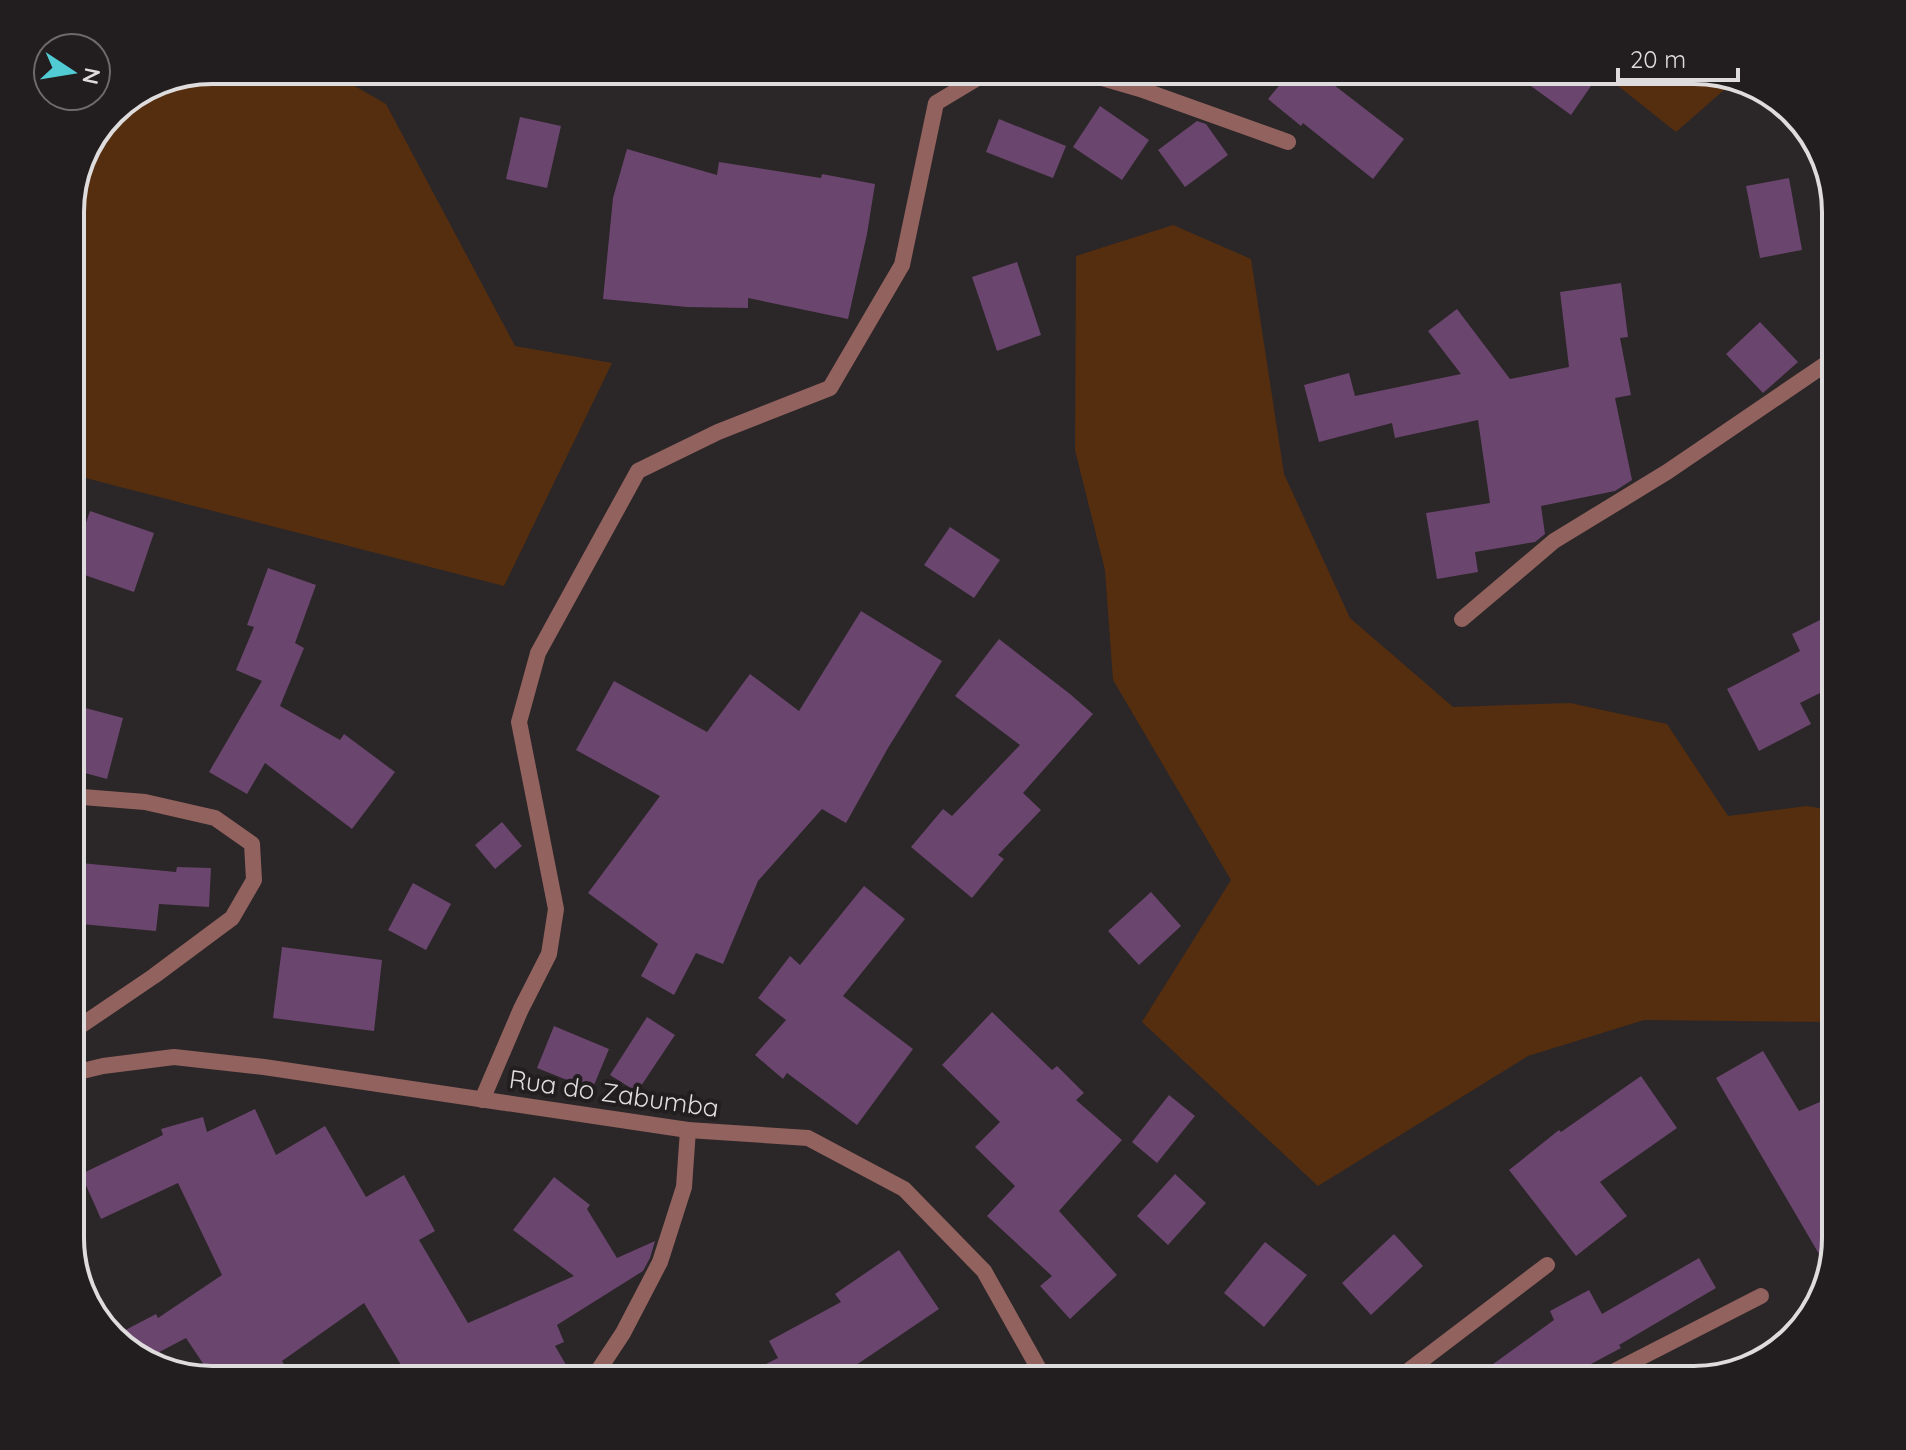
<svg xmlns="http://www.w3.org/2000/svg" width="1906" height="1450" viewBox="0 0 1906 1450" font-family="Quicksand,sans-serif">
	<rect width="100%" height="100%" fill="#2b2628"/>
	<g fill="#552e0f">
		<path d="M 212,70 L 327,70 L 386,104 L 515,346 L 612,363 L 504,586 L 70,474 L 70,202 L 85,149 L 118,106 Z"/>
		<path d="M 1598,70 L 1694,70 L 1732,83 L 1676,132 Z"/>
		<path d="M 1173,225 L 1251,259 L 1284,474 L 1350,618 L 1453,707 L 1570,703 L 1667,724 L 1728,816 L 1807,806 L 1836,811 L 1836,1022 L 1644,1020 L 1528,1056 L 1318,1186 L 1142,1022 L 1231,880 L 1113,680 L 1105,570 L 1075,450 L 1076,256 Z"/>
	</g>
	<g fill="#6a456d">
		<path d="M 1292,70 L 1346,70 L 1334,85 L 1404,139 L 1373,179 L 1303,123 L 1301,126 L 1268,99 Z"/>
		<path d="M 1509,70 L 1568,70 L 1591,86 L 1571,115 Z"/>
		<path d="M 1100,106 L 1149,140 L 1122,180 L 1073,147 Z"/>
		<path d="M 520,117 L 561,126 L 547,188 L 506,179 Z"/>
		<path d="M 999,119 L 1066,146 L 1053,178 L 986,152 Z"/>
		<path d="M 1197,121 L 1206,124 L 1228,155 L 1185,187 L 1158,150 Z"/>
		<path d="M 627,149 L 717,175 L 719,162 L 821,178 L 822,174 L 875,184 L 867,234 L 848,319 L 748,298 L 748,308 L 687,307 L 603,299 L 613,198 Z"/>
		<path d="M 1789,178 L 1802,250 L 1760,258 L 1746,186 Z"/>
		<path d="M 1017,262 L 1041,335 L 997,351 L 972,277 Z"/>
		<path d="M 1621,283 L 1628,337 L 1620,338 L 1631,395 L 1615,398 L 1632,480 L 1615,491 L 1541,506 L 1545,534 L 1535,542 L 1475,552 L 1478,572 L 1437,579 L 1426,513 L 1490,503 L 1478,420 L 1395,438 L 1392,423 L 1319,442 L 1304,385 L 1349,373 L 1355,396 L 1461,374 L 1428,331 L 1457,309 L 1510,379 L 1569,367 L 1560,292 Z"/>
		<path d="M 1760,322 L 1798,362 L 1763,393 L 1726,354 Z"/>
		<path d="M 90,511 L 154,533 L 134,592 L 70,570 Z"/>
		<path d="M 950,527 L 1000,560 L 974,598 L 924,565 Z"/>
		<path d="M 268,568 L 316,585 L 295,643 L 304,648 L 280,706 L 340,740 L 344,734 L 395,772 L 352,829 L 265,763 L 247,794 L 209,772 L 262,681 L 236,670 L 254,627 L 247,625 Z"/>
		<path d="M 861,611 L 942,661 L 888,748 L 846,823 L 822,809 L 758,881 L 723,964 L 696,953 L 674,995 L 641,976 L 658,944 L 588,893 L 660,796 L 576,750 L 614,681 L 707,732 L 750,674 L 799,711 Z"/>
		<path d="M 1836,612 L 1836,685 L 1800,703 L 1811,724 L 1759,751 L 1727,689 L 1800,651 L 1792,634 Z"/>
		<path d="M 999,639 L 1070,694 L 1093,714 L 1023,793 L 1041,810 L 998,855 L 1004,859 L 972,898 L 911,847 L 943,809 L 952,816 L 1020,745 L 955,696 Z"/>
		<path d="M 78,706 L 123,718 L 107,779 L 70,769 L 70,735 Z"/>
		<path d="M 502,822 L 522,846 L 495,869 L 475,845 Z"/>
		<path d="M 70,862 L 176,872 L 177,867 L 211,868 L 209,907 L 159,904 L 156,931 L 70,923 Z"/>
		<path d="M 413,883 L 451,904 L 426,950 L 388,930 Z"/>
		<path d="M 864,886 L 905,919 L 843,996 L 913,1049 L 857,1125 L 787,1073 L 783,1079 L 755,1055 L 786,1020 L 758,998 L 790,956 L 800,965 Z"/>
		<path d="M 1151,892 L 1181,926 L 1139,965 L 1108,931 Z"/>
		<path d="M 282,947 L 382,960 L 374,1031 L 273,1018 Z"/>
		<path d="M 992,1012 L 1052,1070 L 1057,1066 L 1084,1093 L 1076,1100 L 1122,1140 L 1059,1211 L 1117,1275 L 1070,1319 L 1040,1286 L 1052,1276 L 987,1216 L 1015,1186 L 975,1147 L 1000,1122 L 942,1065 Z"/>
		<path d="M 647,1017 L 675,1035 L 637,1092 L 610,1075 Z"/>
		<path d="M 554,1026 L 609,1049 L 592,1090 L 537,1068 Z"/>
		<path d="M 1763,1051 L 1799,1111 L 1836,1095 L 1836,1238 L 1826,1266 L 1716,1078 Z"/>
		<path d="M 1641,1076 L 1677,1128 L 1600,1182 L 1627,1216 L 1576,1256 L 1509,1170 L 1559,1130 L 1561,1132 Z"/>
		<path d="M 1169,1095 L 1195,1116 L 1157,1163 L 1132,1142 Z"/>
		<path d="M 255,1109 L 276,1155 L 325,1126 L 366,1197 L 404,1175 L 435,1231 L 419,1240 L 468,1323 L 574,1276 L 513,1230 L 554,1177 L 590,1205 L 587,1209 L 617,1258 L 655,1241 L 650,1258 L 643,1271 L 557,1325 L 564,1342 L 555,1346 L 575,1380 L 410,1380 L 364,1303 L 282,1361 L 294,1380 L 214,1380 L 186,1338 L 148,1358 L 125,1350 L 114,1336 L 156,1314 L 158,1318 L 222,1275 L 178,1183 L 101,1219 L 81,1174 L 163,1135 L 161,1129 L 203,1117 L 207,1132 Z"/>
		<path d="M 1175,1174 L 1206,1203 L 1168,1245 L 1137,1216 Z"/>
		<path d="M 1394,1234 L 1423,1266 L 1371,1315 L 1342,1283 Z"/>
		<path d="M 1265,1242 L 1307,1275 L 1264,1327 L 1224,1293 Z"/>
		<path d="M 899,1250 L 939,1309 L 834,1380 L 734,1380 L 778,1358 L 769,1341 L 841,1302 L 835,1294 Z"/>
		<path d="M 1699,1258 L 1716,1288 L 1619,1345 L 1621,1348 L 1561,1380 L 1471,1380 L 1554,1320 L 1550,1311 L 1589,1290 L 1602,1314 Z"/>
	</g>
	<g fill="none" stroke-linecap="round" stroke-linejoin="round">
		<g stroke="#92625e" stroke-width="16">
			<path d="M 1075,70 L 1140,89 L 1288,142"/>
			<path d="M 1462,619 L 1554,541 L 1667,472 L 1836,357"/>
			<path d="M 70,1033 L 154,976 L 232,918 L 254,880 L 252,844 L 215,818 L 145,802 L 70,796"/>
			<path d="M 70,1074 L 103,1066 L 174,1057 L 264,1067 L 688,1130 L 808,1138 L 904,1189 L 984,1271 L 1045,1380"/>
			<path d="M 482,1100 L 521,1009 L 549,954 L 556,909 L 519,722 L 538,653 L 638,471 L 718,432 L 830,388 L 902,265 L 936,103 L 981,76 L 1027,70"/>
			<path d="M 592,1380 L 623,1333 L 660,1262 L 684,1187 L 688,1130"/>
			<path d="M 1396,1380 L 1547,1265"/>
			<path d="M 1597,1380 L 1761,1296"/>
		</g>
	</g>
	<g text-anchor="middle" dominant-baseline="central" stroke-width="8" stroke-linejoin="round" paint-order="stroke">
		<g font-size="26" fill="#dfdcdd" stroke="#221d1e">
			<text transform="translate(614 1093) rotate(8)">Rua do Zabumba</text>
		</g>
	</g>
	<path d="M0 0H1906V1450H0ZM212 84H1694A128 128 0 0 1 1822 212V1238A128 128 0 0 1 1694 1366H212A128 128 0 0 1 84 1238V212A128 128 0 0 1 212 84Z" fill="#221d1e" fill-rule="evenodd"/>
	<path fill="none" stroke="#dfdcdd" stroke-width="4" d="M212 84H1694A128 128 0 0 1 1822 212V1238A128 128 0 0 1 1694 1366H212A128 128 0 0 1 84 1238V212A128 128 0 0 1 212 84Z"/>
	<g transform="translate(72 72) rotate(102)"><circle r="38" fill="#221d1e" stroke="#6e696a" stroke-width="2"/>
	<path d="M0-6L14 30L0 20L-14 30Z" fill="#51ccd5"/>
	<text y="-12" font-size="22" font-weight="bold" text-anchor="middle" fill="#dfdcdd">N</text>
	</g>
	<path d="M1618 68v12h120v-12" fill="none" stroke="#dfdcdd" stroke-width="4"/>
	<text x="1630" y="68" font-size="24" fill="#dfdcdd" stroke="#221d1e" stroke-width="6" paint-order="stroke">20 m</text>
</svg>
